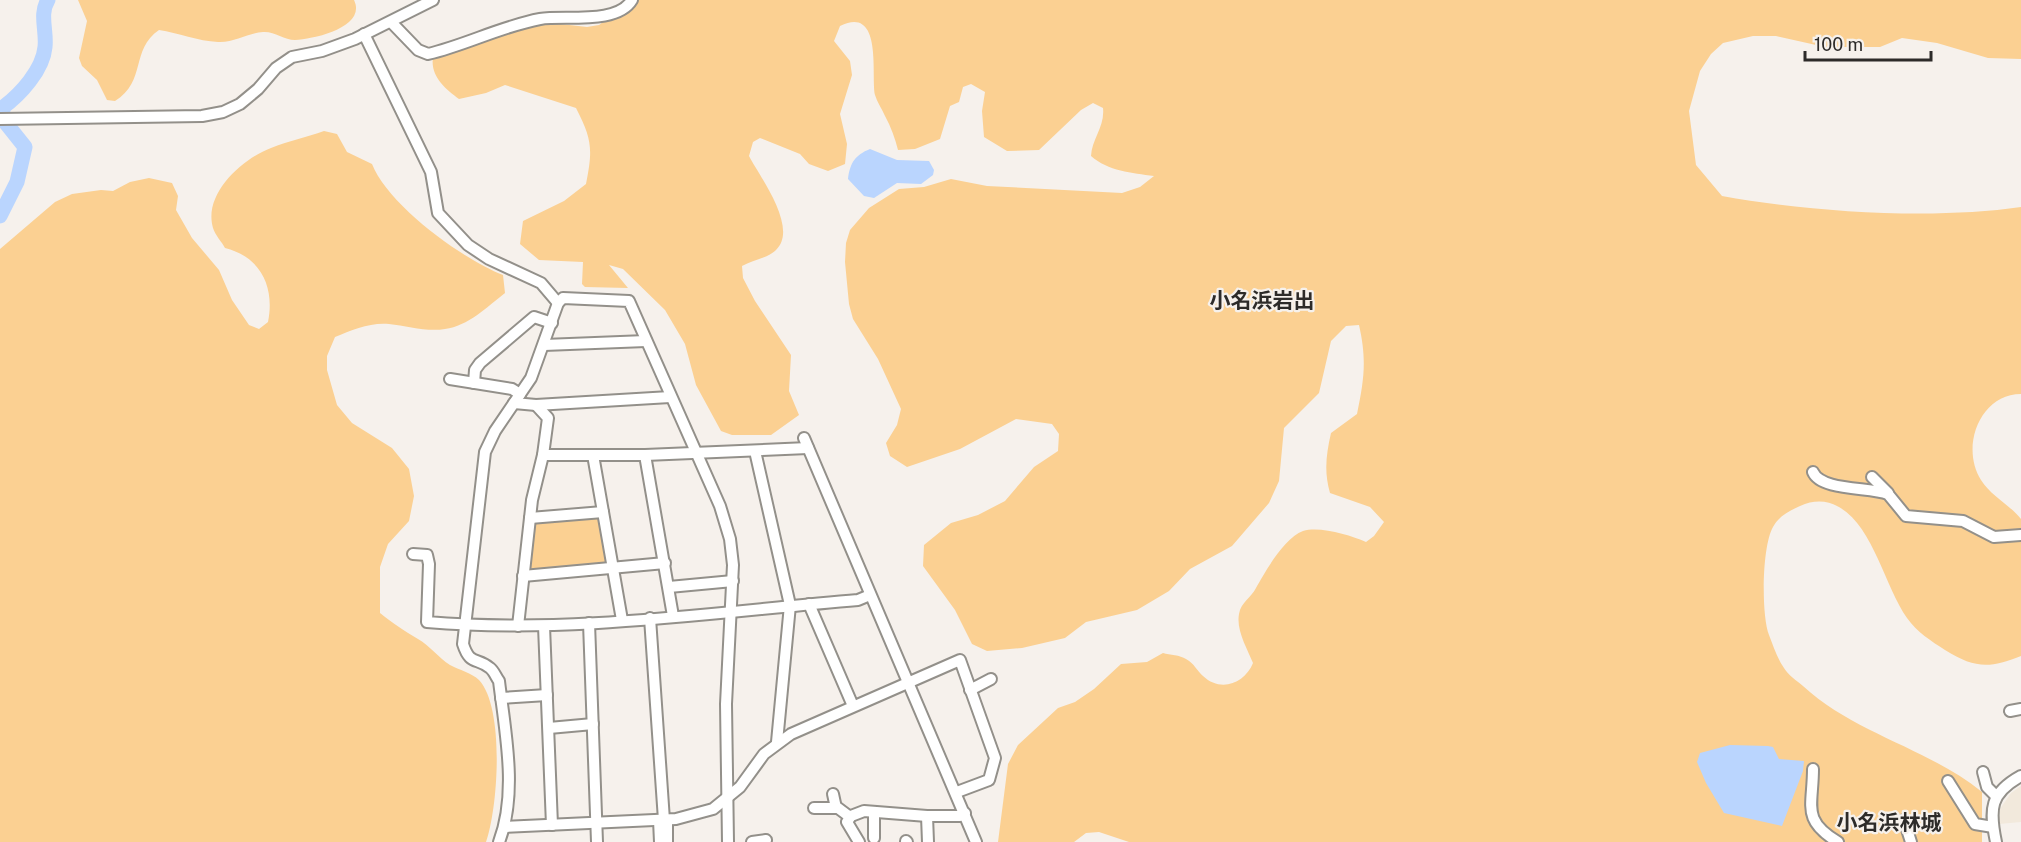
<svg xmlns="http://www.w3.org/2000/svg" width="2021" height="842" viewBox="0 0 2021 842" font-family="'Public Sans','Noto Sans JP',sans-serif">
	<rect width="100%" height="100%" fill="#f6f1ec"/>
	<path fill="#f2e9dc" d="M 2021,786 L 2021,822 L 1999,824 L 2000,809 L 2011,793 Z"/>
	<g fill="#fbd092">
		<path d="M 78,0 L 354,0 C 367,27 315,39 295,40 C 284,40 274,31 263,32 C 248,33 234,43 218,42 C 198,41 178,33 159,30 C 130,50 147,81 115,101 L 107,100 L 97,80 L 82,66 L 79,58 L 87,21 Z"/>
		<path d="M 634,0 L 2021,0 L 2021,59 L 1988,58 L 1937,43 L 1902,38 L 1880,47 L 1825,47 L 1776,36 L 1753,36 L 1723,43 L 1711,54 L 1700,71 L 1689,111 L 1696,165 L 1722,196 C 1811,212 1932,220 2021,207 L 2021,394 C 1980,394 1960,447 1981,480 C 1991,496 2009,504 2021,519 L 2021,656 C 1989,669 1974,668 1945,650 C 1931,641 1917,632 1907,618 C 1885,587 1873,526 1839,507 C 1826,500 1814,500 1800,506 C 1789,511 1779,516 1773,527 C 1762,546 1761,614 1769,635 C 1773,645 1777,658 1784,668 C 1788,675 1797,681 1803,686 C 1855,734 1928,748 1982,792 L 1982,842 L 1129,842 L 1099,832 L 1086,833 L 1074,842 L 998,842 L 1008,764 L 1018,745 L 1058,708 L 1075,702 L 1094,689 L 1121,664 L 1147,662 L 1163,653 C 1170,655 1180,655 1186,659 C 1194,663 1197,671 1203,676 C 1221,693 1245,683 1253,663 C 1247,648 1236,630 1239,614 C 1241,602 1251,598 1256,588 C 1265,572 1284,538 1303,531 C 1320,526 1350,535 1366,542 L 1374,536 L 1384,522 L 1370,507 L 1330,493 C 1324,472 1326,455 1331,433 L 1357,414 C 1364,380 1367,360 1359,325 L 1346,326 L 1331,341 L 1319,393 L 1284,428 L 1279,481 L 1269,503 L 1232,546 L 1190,569 L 1169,591 L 1137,610 L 1086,622 L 1065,638 L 1022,648 L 987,651 L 972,644 L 955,610 L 923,566 L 924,545 L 951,523 L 978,515 L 1005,501 L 1034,467 L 1058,451 L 1059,434 L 1052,424 L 1016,419 L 960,449 L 907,467 L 890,456 L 886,443 L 897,425 L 901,409 L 878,359 L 853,319 L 849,304 L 845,262 L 846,243 L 850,230 L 869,208 L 899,189 L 924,187 L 951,179 L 987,186 L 1122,193 L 1140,187 L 1154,176 C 1132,173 1108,171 1091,156 C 1092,138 1105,127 1103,108 L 1093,103 L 1081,110 L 1039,150 L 1007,151 L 984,137 L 982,111 L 985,92 L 971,84 L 963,87 L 959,102 L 950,106 L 940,139 L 915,149 L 898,150 C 895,138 891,127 885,116 C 882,109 877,102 875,95 C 871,74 883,5 840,26 L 834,41 L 850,61 L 852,75 L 840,114 L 847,144 L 845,164 L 828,171 L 809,164 L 800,154 L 760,138 L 753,142 L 749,156 C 760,177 799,228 776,250 C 768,258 753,260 742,266 L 743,278 L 755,301 L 791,355 L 789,391 L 799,415 L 771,435 L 732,435 L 721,431 L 696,385 L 685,344 L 665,310 L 623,269 L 609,265 L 628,288 L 585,287 L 582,284 L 583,262 L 539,260 L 520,244 L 523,221 L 564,201 L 586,184 C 593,149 592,139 576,108 L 505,85 L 486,93 L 459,99 C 445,89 430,76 433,57 L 517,28 L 543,22 L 587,27 L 599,25 Z"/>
		<path d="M 324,131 L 337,134 L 347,152 L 372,164 C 388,205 462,259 503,275 L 505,293 C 487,307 468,326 445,329 C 427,332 407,326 389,324 C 371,322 352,330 335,337 L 327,356 L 327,370 L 337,405 L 352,423 L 392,448 L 409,469 L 414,496 L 409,521 L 388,544 L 380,567 L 380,613 C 394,624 403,630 418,639 C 430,646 439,658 450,665 C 459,670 472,673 479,680 C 505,708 498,808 486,842 L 0,842 L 0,249 L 55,202 L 72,194 L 101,190 L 113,191 L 130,182 L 149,178 L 172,183 L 178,196 L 176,210 L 192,238 L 219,270 L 232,300 L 249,325 L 259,329 L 268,322 C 275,287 261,257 225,248 C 222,242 215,235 213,228 C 203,194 242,159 271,148 C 288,141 307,137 324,131 Z"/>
		<path d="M 601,517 L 609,562 L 606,565 L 530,572 L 528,569 L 536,521 Z"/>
	</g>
	<g fill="#bad5fe">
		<path d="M 870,149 L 897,160 L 929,161 L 934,170 L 933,175 L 921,184 L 897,183 L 874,198 L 864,196 L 848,179 C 850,163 855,155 870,149 Z"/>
		<path d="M 1730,745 L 1768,746 L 1773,747 L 1779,759 L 1804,761 L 1803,771 L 1782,826 L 1724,813 L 1706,783 L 1697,762 L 1700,753 Z"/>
	</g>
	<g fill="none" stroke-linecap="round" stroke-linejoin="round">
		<path stroke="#bad5fe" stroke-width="15" d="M 0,216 L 17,182 L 25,147 L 5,122 L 2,108 C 20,95 43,70 45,47 C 47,31 39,14 48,0"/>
		<defs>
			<g id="street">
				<path d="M 391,22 L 418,50 L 428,54 C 466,45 502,26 540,19 C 564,15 617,25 632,0"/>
				<path d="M 364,34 L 431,172 L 438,213 L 468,245 L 489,259 L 541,283 L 558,303"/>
				<path d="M 0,119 L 202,116 L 223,112 L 240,104 L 258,89 L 276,68 L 292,57 L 322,51 L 355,39 L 433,0"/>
				<path d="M 544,345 L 646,341"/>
				<path d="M 450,379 L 512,389 L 520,394"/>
				<path d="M 474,383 L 475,370 L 480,363 L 534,317 L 552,323"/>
				<path d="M 514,403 L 536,405 L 670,397"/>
				<path d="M 804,438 L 976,842"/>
				<path d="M 755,451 L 790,605 L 777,742"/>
				<path d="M 543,455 L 645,455 L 808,448"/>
				<path d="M 593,455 L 622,620"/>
				<path d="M 645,455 L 673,616"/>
				<path d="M 1813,472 C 1821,491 1870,487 1888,494 L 1906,516 L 1963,521 L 1994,537 L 2021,535"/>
				<path d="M 1872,477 L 1888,493"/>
				<path d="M 530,518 L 603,512"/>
				<path d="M 413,554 L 427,555 L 429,564 L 427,622 C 571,634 715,612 858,600 L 870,595"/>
				<path d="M 523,576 L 665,563"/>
				<path d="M 669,587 L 733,581"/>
				<path d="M 809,604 L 853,706"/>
				<path d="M 650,618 L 664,820"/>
				<path d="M 589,623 L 597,842"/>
				<path d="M 518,626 L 532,500 L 543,455 L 548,418 L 536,405"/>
				<path d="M 544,626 L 552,825"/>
				<path d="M 970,690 L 991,679"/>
				<path d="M 501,698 L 547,695"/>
				<path d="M 2010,711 L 2021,709"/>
				<path d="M 549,728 L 593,724"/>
				<path d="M 1813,769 C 1813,806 1801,820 1838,842"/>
				<path d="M 1983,772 L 1987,787 L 1996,796"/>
				<path d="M 1948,781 L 1975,824 L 1993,827"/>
				<path d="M 833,794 L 836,808"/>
				<path d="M 814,808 L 838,808 L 850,817"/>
				<path d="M 874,812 L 874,838"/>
				<path d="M 927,816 L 928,842"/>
				<path d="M 659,820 L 660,842"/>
				<path d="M 667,820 L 667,842"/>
				<path d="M 1904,820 L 1911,842"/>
				<path d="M 505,827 L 676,819 L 713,809 L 740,787 L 764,754 L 791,734 L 960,660 L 995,758 L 989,780 L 957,792"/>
				<path d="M 906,841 L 907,842"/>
				<path d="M 499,842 C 518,793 505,731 499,681 C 496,677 494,671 490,668 C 477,657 470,666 463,644 L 485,452 L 495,431 L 531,378 L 558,303 L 563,298 L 629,301 L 720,506 L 730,539 L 733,565 L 726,704 L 728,842"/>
				<path d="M 752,842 L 766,840"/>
				<path d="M 859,842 L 847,822 L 851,816 L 864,811 L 927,816 L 960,816 L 965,813"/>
				<path d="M 1996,842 C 1989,809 1990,793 2021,776"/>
			</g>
		</defs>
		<use href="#street" stroke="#93908a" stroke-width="14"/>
		<use href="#street" stroke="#fff" stroke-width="10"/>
	</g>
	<g text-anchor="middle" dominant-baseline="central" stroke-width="4.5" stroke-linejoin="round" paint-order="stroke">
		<g font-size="21" font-weight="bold" fill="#2d2b29" stroke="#f6f1ec">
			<text x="1262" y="300">小名浜岩出</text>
			<text x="1889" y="822">小名浜林城</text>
		</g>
	</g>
	<path d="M1805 51v9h126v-9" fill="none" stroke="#2d2b29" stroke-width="3"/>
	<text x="1814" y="51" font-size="18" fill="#2d2b29" stroke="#f6f1ec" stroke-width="4.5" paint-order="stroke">100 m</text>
</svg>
